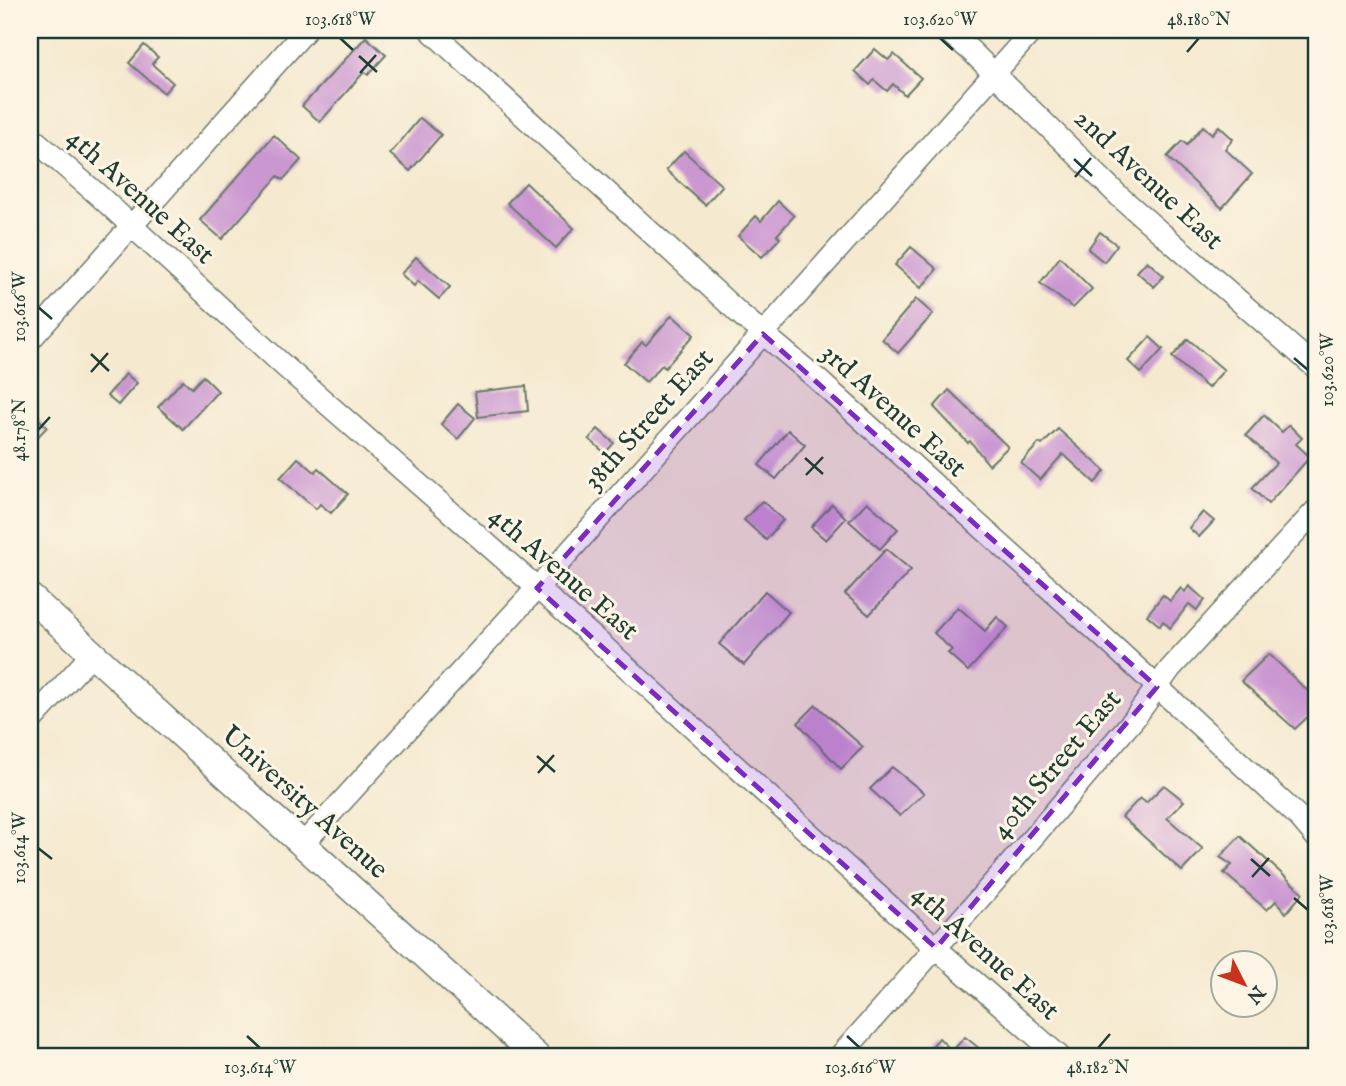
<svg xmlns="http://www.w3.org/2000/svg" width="1346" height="1086" viewBox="0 0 1346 1086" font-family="'IM FELL English',serif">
	<rect width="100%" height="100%" fill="#fcf5e5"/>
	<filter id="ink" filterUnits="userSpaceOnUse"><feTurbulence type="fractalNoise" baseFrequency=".0143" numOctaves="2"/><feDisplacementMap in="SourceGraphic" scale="14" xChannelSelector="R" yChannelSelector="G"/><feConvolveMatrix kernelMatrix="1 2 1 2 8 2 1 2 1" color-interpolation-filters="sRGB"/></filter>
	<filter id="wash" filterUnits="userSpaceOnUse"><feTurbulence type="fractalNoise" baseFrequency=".00686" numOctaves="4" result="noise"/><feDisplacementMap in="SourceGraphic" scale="28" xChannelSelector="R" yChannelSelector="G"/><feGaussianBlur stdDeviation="1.57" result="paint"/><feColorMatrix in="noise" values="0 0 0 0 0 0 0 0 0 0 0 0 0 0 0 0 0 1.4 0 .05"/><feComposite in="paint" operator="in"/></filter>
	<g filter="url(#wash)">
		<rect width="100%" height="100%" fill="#f5e9cf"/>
		<g id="blocks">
			<g fill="#cb97d1">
				<path d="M 366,37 L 386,55 L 368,75 L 364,72 L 320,122 L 302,106 Z"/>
				<path d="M 144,45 L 158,57 L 152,64 L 173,83 L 164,93 L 129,63 Z"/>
				<path d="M 875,49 L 888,60 L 894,54 L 921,78 L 905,95 L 893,84 L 887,91 L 874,80 L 870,85 L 855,71 Z"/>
				<path d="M 420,118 L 441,135 L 410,171 L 390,154 Z"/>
				<path d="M 1203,126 L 1212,134 L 1219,126 L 1233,139 L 1225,149 L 1252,174 L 1222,208 L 1167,157 L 1182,141 L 1187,145 Z"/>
				<path d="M 274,135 L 301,160 L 283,180 L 278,176 L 222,239 L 200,220 Z"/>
				<path d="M 684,151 L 722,186 L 705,205 L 666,170 Z"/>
				<path d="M 526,183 L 574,228 L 556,248 L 507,203 Z"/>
				<path d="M 778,201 L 794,216 L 777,235 L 780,238 L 762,257 L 738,236 L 756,216 L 761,221 Z"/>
				<path d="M 1100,232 L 1117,245 L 1104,262 L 1088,249 Z"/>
				<path d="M 911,247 L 937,269 L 921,288 L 895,265 Z"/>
				<path d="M 416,257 L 450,287 L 439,299 L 418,281 L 414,286 L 401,274 Z"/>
				<path d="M 1060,257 L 1092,289 L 1073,308 L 1040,283 Z"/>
				<path d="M 1147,261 L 1164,276 L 1154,287 L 1137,272 Z"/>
				<path d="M 916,299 L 933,314 L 898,353 L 882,339 Z"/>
				<path d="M 672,315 L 694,335 L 665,368 L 662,365 L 646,382 L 624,363 L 642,342 L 646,345 Z"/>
				<path d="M 1150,337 L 1163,349 L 1141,373 L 1128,361 Z"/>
				<path d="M 1188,339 L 1224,370 L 1208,388 L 1172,357 Z"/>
				<path d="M 126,374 L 137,383 L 118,405 L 107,396 Z"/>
				<path d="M 203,376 L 218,391 L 183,429 L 158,407 L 183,380 L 192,388 Z"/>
				<path d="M 526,386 L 528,411 L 478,417 L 475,392 Z"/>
				<path d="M 949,390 L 1008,447 L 989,465 L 970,441 L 968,443 L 934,407 Z"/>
				<path d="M 458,404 L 475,418 L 458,439 L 441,424 Z"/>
				<path d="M 30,411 L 47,427 L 30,445 Z"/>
				<path d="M 1264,415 L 1282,432 L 1289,425 L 1302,438 L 1296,444 L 1310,457 L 1268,504 L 1252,488 L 1276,463 L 1246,435 Z"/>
				<path d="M 598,429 L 614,443 L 605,453 L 589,439 Z"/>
				<path d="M 1058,429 L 1105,471 L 1095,483 L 1063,454 L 1040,480 L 1021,463 L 1039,443 L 1042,445 Z"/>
				<path d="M 788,430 L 805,445 L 776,479 L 759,465 Z"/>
				<path d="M 298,458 L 315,472 L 318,468 L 348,494 L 331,513 L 320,504 L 316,509 L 280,478 Z"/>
				<path d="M 762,501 L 783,520 L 766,540 L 744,520 Z"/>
				<path d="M 867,502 L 898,529 L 880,549 L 849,521 Z"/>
				<path d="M 832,504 L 846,518 L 826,540 L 811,527 Z"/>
				<path d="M 1203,512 L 1214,521 L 1199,537 L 1189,528 Z"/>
				<path d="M 886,549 L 911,570 L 869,615 L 845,594 Z"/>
				<path d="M 1189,586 L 1205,600 L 1197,610 L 1189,604 L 1170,628 L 1163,621 L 1160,626 L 1147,615 L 1163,595 L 1170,601 L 1181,588 L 1185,592 Z"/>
				<path d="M 765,591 L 789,612 L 744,665 L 719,644 Z"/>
				<path d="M 958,607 L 985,631 L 997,617 L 1008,627 L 968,671 L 948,653 L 952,650 L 934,633 Z"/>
				<path d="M 1269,654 L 1316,699 L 1316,709 L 1295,729 L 1241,681 Z"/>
				<path d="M 816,705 L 863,747 L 841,769 L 798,723 Z"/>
				<path d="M 892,767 L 924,793 L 900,816 L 870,789 Z"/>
				<path d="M 1164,785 L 1184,801 L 1167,818 L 1203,849 L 1182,871 L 1122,817 L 1140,798 L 1146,803 Z"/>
				<path d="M 1240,836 L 1303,893 L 1286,913 L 1276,901 L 1267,910 L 1224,873 L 1232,865 L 1220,857 Z"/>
				<path d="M 965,1037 L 989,1056 L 924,1056 L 939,1038 L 952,1051 Z"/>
			</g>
		</g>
	</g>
	<g filter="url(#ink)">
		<use href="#blocks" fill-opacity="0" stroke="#6a796a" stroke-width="2"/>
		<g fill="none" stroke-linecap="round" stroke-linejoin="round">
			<defs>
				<g id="minor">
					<path d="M 430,30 L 741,315 L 816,378 L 1102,636 L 1300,818 L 1316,837"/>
					<path d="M 946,30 L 970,50 L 1120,197 L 1316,368"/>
					<path d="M 30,136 L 97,194 L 283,365 L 601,644 L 936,948 L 1059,1056"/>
					<path d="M 30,340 L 306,30"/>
					<path d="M 30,722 L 92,654"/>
					<path d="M 303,844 L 537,588 L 1033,30"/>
					<path d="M 840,1056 L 1010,864 L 1134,719 L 1170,669 L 1316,510"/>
				</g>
				<path id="tertiary" d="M 30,597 L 536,1056"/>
			</defs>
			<use href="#minor" stroke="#6a796a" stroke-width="24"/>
			<use href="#tertiary" stroke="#6a796a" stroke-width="29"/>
			<use href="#minor" stroke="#fff" stroke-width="21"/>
			<use href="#tertiary" stroke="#fff" stroke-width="26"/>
		</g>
	</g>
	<path fill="#7b2cbf" fill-opacity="0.2" stroke="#7b2cbf" stroke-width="5" stroke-dasharray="14 9" stroke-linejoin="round" d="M 763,334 L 1157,687 L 936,948 L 537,588 Z"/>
	<path fill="none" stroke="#1f3d34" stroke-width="2.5" d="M 340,38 L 353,50M 940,38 L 953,50M 1187,52 L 1199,38M 359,56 L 377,72M 360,73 L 376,55M 1074,159 L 1092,176M 1075,177 L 1091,158M 38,307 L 52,319M 91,354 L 109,371M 1294,358 L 1308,370M 91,372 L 108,353M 38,430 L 50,417M 805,458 L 823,474M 806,475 L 823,457M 537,756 L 555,772M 538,773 L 554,755M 38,848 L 52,859M 1251,859 L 1270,876M 1252,877 L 1269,858M 1294,898 L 1308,910M 247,1036 L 260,1048M 847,1036 L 860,1048M 1098,1048 L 1110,1034"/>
	<g text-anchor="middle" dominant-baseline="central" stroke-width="6" stroke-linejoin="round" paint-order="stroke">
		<g font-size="28" fill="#1f3d34" stroke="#fcf5e5">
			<text transform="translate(1148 180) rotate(43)">2nd Avenue East</text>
			<text transform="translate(140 197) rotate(42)">4th Avenue East</text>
			<text transform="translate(893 411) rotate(42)">3rd Avenue East</text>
			<text transform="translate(649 420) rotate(-48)">38th Street East</text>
			<text transform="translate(563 574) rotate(41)">4th Avenue East</text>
			<text transform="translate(1057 765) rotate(-50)">40th Street East</text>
			<text transform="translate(304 803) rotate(42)">University Avenue</text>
			<text transform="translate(985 953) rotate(42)">4th Avenue East</text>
		</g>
	</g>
	<rect width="1346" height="1086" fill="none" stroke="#fcf5e5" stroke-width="77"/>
	<g transform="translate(1244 984) rotate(132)"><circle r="33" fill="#fcf5e5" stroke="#a4ab9e" stroke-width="2"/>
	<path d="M0-5L12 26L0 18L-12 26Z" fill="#c8321e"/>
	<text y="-10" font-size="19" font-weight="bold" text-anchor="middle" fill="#1f3d34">N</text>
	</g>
	<rect x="38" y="38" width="1270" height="1010" fill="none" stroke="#1f3d34" stroke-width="2.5"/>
	<g font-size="18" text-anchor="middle" fill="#1f3d34">
		<text x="340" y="25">103.618°W</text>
		<text x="940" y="25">103.620°W</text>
		<text x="1199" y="25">48.180°N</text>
		<text transform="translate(19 307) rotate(-90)" y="6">103.616°W</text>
		<text transform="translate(1327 370) rotate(-90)" y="6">103.620°W</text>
		<text transform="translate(19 430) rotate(-90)" y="6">48.178°N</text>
		<text transform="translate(19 848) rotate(-90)" y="6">103.614°W</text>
		<text transform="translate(1327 910) rotate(-90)" y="6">103.618°W</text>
		<text x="260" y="1073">103.614°W</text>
		<text x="860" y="1073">103.616°W</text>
		<text x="1098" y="1073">48.182°N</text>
	</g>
</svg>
